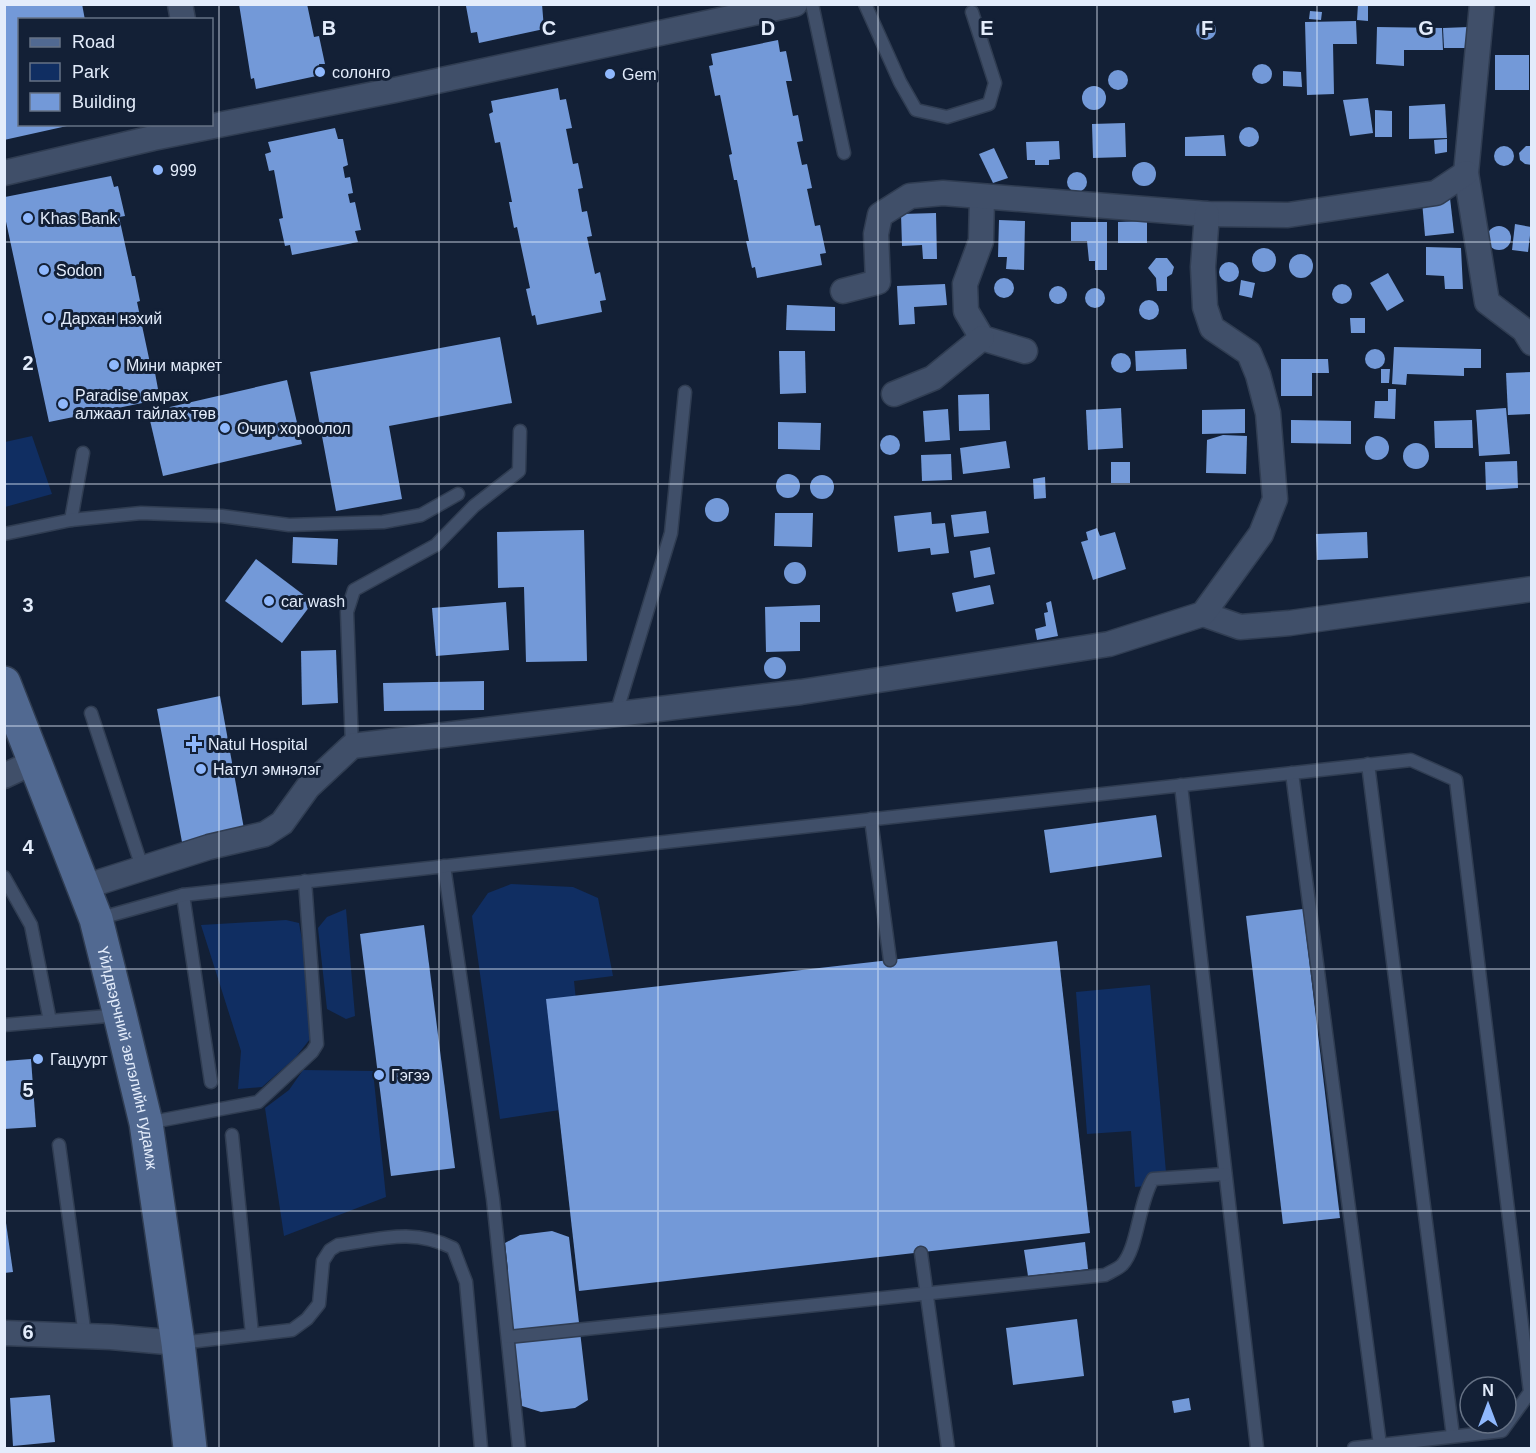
<svg xmlns="http://www.w3.org/2000/svg" width="1536" height="1453" viewBox="0 0 1536 1453" font-family="Arial,sans-serif">
	<rect width="100%" height="100%" fill="#132036"/>
	<g fill="#102e62">
		<path d="M 32,436 L 52,494 L 5,507 L 5,442 Z"/>
		<path d="M 511,884 L 573,887 L 598,898 L 613,976 L 574,981 L 587,1106 L 500,1119 L 472,916 L 488,893 Z"/>
		<path d="M 346,909 L 355,1016 L 346,1019 L 327,1009 L 318,928 L 327,917 Z"/>
		<path d="M 286,920 L 299,923 L 318,1029 L 295,1058 L 262,1087 L 238,1089 L 241,1051 L 201,925 Z"/>
		<path d="M 1150,985 L 1167,1184 L 1135,1187 L 1131,1131 L 1087,1134 L 1076,992 Z"/>
		<path d="M 303,1070 L 373,1071 L 386,1197 L 284,1236 L 265,1108 L 289,1090 Z"/>
	</g>
	<g fill="#7399d8">
		<path d="M 4,4 L 82,4 L 85,20 L 20,20 L 20,124 L 67,126 L 4,140 Z"/>
		<path d="M 239,4 L 307,4 L 314,37 L 319,36 L 325,64 L 319,64 L 321,75 L 256,89 L 254,78 L 251,79 Z"/>
		<path d="M 542,4 L 544,29 L 479,43 L 477,32 L 471,33 L 466,6 Z"/>
		<path d="M 1358,4 L 1368,4 L 1368,21 L 1357,20 Z"/>
		<path d="M 1310,11 L 1322,12 L 1321,20 L 1309,19 Z"/>
		<circle cx="1206" cy="30" r="10"/>
		<path d="M 1356,21 L 1357,44 L 1333,44 L 1334,94 L 1307,95 L 1305,22 Z"/>
		<path d="M 1377,27 L 1442,28 L 1443,50 L 1404,50 L 1404,66 L 1376,64 Z"/>
		<path d="M 1469,27 L 1470,48 L 1444,48 L 1443,28 Z"/>
		<path d="M 778,40 L 780,52 L 786,51 L 792,81 L 786,81 L 793,116 L 798,115 L 803,141 L 797,142 L 802,165 L 807,164 L 812,188 L 807,189 L 815,226 L 820,225 L 826,253 L 820,254 L 822,265 L 757,278 L 755,267 L 752,268 L 746,241 L 749,241 L 737,180 L 734,180 L 729,155 L 732,154 L 720,95 L 715,96 L 709,66 L 713,65 L 711,54 Z"/>
		<rect x="1495" y="55" width="34" height="35"/>
		<circle cx="1262" cy="74" r="10"/>
		<circle cx="1118" cy="80" r="10"/>
		<path d="M 1283,71 L 1301,72 L 1302,87 L 1283,86 Z"/>
		<circle cx="1094" cy="98" r="12"/>
		<path d="M 558,88 L 560,100 L 566,99 L 572,128 L 566,129 L 573,164 L 578,163 L 583,188 L 578,189 L 582,212 L 587,211 L 592,236 L 587,237 L 595,274 L 600,272 L 606,300 L 600,301 L 602,312 L 537,325 L 535,315 L 532,316 L 526,289 L 530,288 L 517,227 L 514,228 L 509,202 L 512,202 L 500,142 L 495,143 L 489,114 L 493,112 L 491,101 Z"/>
		<path d="M 1368,98 L 1373,133 L 1350,136 L 1343,100 Z"/>
		<path d="M 1445,104 L 1447,138 L 1409,139 L 1409,106 Z"/>
		<path d="M 1375,110 L 1392,111 L 1392,137 L 1375,137 Z"/>
		<path d="M 1125,123 L 1126,157 L 1093,158 L 1092,124 Z"/>
		<circle cx="1249" cy="137" r="10"/>
		<path d="M 335,128 L 338,139 L 343,139 L 348,165 L 343,167 L 345,178 L 350,177 L 353,193 L 348,194 L 350,203 L 355,202 L 361,230 L 355,231 L 358,242 L 292,255 L 290,245 L 285,246 L 279,219 L 283,218 L 274,170 L 269,171 L 265,154 L 271,152 L 268,142 Z"/>
		<path d="M 1224,135 L 1226,156 L 1185,156 L 1185,137 Z"/>
		<path d="M 1447,139 L 1447,152 L 1435,154 L 1434,140 Z"/>
		<path d="M 1059,141 L 1060,159 L 1049,160 L 1049,165 L 1035,165 L 1035,160 L 1027,160 L 1026,142 Z"/>
		<path d="M 1526,146 L 1532,146 L 1532,165 L 1525,164 L 1520,160 L 1519,153 Z"/>
		<circle cx="1504" cy="156" r="10"/>
		<path d="M 994,148 L 1008,178 L 993,183 L 979,154 Z"/>
		<circle cx="1144" cy="174" r="12"/>
		<circle cx="1077" cy="182" r="10"/>
		<path d="M 111,176 L 114,187 L 118,186 L 125,216 L 119,217 L 132,276 L 135,276 L 140,301 L 137,302 L 150,363 L 153,362 L 158,389 L 155,390 L 157,400 L 49,422 L 5,217 L 5,197 Z"/>
		<path d="M 1450,198 L 1454,233 L 1425,236 L 1422,201 Z"/>
		<path d="M 936,213 L 937,259 L 923,259 L 922,245 L 902,246 L 901,214 Z"/>
		<path d="M 999,220 L 1025,221 L 1024,270 L 1006,269 L 1007,257 L 998,257 Z"/>
		<path d="M 1147,221 L 1147,243 L 1118,243 L 1118,222 Z"/>
		<path d="M 1071,222 L 1107,222 L 1107,270 L 1095,270 L 1095,261 L 1089,261 L 1087,241 L 1071,241 Z"/>
		<path d="M 1515,224 L 1531,227 L 1528,252 L 1512,250 Z"/>
		<circle cx="1499" cy="238" r="12"/>
		<path d="M 1426,247 L 1461,248 L 1463,289 L 1445,289 L 1444,276 L 1426,275 Z"/>
		<circle cx="1264" cy="260" r="12"/>
		<circle cx="1301" cy="266" r="12"/>
		<path d="M 1156,258 L 1167,258 L 1174,267 L 1172,274 L 1167,277 L 1167,291 L 1157,291 L 1156,278 L 1148,268 Z"/>
		<circle cx="1229" cy="272" r="10"/>
		<path d="M 1388,273 L 1404,301 L 1387,311 L 1370,283 Z"/>
		<circle cx="1004" cy="288" r="10"/>
		<path d="M 1241,280 L 1255,283 L 1252,298 L 1239,295 Z"/>
		<path d="M 945,284 L 947,305 L 914,307 L 915,324 L 899,325 L 897,286 Z"/>
		<circle cx="1342" cy="294" r="10"/>
		<circle cx="1058" cy="295" r="9"/>
		<circle cx="1095" cy="298" r="10"/>
		<circle cx="1149" cy="310" r="10"/>
		<path d="M 787,305 L 835,307 L 835,331 L 786,330 Z"/>
		<path d="M 1350,318 L 1365,318 L 1365,333 L 1351,333 Z"/>
		<path d="M 500,337 L 512,403 L 389,426 L 402,499 L 336,511 L 310,372 Z"/>
		<path d="M 1394,347 L 1481,349 L 1481,368 L 1464,368 L 1464,376 L 1407,374 L 1406,385 L 1392,384 Z"/>
		<path d="M 1186,349 L 1187,369 L 1136,371 L 1135,351 Z"/>
		<circle cx="1375" cy="359" r="10"/>
		<path d="M 779,351 L 805,351 L 806,393 L 780,394 Z"/>
		<circle cx="1121" cy="363" r="10"/>
		<path d="M 1281,359 L 1328,359 L 1329,373 L 1312,373 L 1312,396 L 1281,396 Z"/>
		<path d="M 1381,369 L 1390,369 L 1389,383 L 1381,383 Z"/>
		<path d="M 1532,372 L 1532,414 L 1508,415 L 1506,373 Z"/>
		<path d="M 287,380 L 302,444 L 163,476 L 148,412 Z"/>
		<path d="M 1388,389 L 1396,389 L 1395,419 L 1374,418 L 1375,401 L 1388,401 Z"/>
		<path d="M 989,394 L 990,430 L 959,431 L 958,395 Z"/>
		<path d="M 1121,408 L 1123,448 L 1088,450 L 1086,410 Z"/>
		<path d="M 1506,408 L 1510,454 L 1479,456 L 1476,410 Z"/>
		<path d="M 948,409 L 950,440 L 925,442 L 923,411 Z"/>
		<path d="M 1245,409 L 1245,433 L 1202,434 L 1202,410 Z"/>
		<path d="M 1291,420 L 1351,421 L 1351,444 L 1291,443 Z"/>
		<path d="M 1472,420 L 1473,448 L 1435,448 L 1434,421 Z"/>
		<path d="M 778,422 L 821,423 L 820,450 L 778,449 Z"/>
		<path d="M 1223,435 L 1247,436 L 1246,474 L 1206,473 L 1207,440 Z"/>
		<circle cx="890" cy="445" r="10"/>
		<circle cx="1377" cy="448" r="12"/>
		<path d="M 1006,441 L 1010,468 L 963,474 L 960,448 Z"/>
		<circle cx="1416" cy="456" r="13"/>
		<path d="M 951,454 L 952,480 L 922,481 L 921,455 Z"/>
		<path d="M 1517,461 L 1518,488 L 1486,490 L 1485,462 Z"/>
		<rect x="1111" y="462" width="19" height="21"/>
		<circle cx="788" cy="486" r="12"/>
		<circle cx="822" cy="487" r="12"/>
		<path d="M 1045,477 L 1046,498 L 1034,499 L 1033,479 Z"/>
		<circle cx="717" cy="510" r="12"/>
		<path d="M 986,511 L 989,533 L 954,537 L 951,515 Z"/>
		<path d="M 931,512 L 932,524 L 945,523 L 949,553 L 931,555 L 930,548 L 898,552 L 894,516 Z"/>
		<path d="M 775,513 L 813,513 L 812,547 L 774,546 Z"/>
		<path d="M 1097,528 L 1100,536 L 1115,532 L 1126,569 L 1093,580 L 1081,542 L 1088,540 L 1086,532 Z"/>
		<path d="M 584,530 L 587,661 L 526,662 L 524,587 L 498,588 L 497,532 Z"/>
		<path d="M 1367,532 L 1368,558 L 1317,560 L 1316,534 Z"/>
		<path d="M 293,537 L 338,539 L 337,565 L 292,563 Z"/>
		<path d="M 990,547 L 995,574 L 974,578 L 970,551 Z"/>
		<path d="M 256,559 L 313,602 L 282,643 L 225,601 Z"/>
		<circle cx="795" cy="573" r="11"/>
		<path d="M 990,585 L 994,604 L 956,612 L 952,593 Z"/>
		<path d="M 1051,601 L 1058,636 L 1037,640 L 1035,629 L 1046,626 L 1044,613 L 1048,612 L 1046,603 Z"/>
		<path d="M 506,602 L 509,650 L 436,656 L 432,608 Z"/>
		<path d="M 820,605 L 820,622 L 800,622 L 800,651 L 766,652 L 765,607 Z"/>
		<path d="M 336,650 L 338,703 L 302,705 L 301,651 Z"/>
		<circle cx="775" cy="668" r="11"/>
		<path d="M 484,681 L 484,710 L 384,711 L 383,683 Z"/>
		<path d="M 220,696 L 244,829 L 182,842 L 157,709 Z"/>
		<path d="M 1156,815 L 1162,857 L 1050,873 L 1044,830 Z"/>
		<path d="M 1303,909 L 1340,1218 L 1283,1224 L 1246,916 Z"/>
		<path d="M 424,925 L 455,1168 L 391,1176 L 360,934 Z"/>
		<path d="M 1057,941 L 1090,1233 L 579,1291 L 546,999 Z"/>
		<path d="M 31,1059 L 36,1127 L 4,1129 L 4,1061 Z"/>
		<path d="M 4,1209 L 13,1272 L 4,1273 Z"/>
		<path d="M 552,1231 L 569,1237 L 588,1400 L 575,1408 L 541,1412 L 522,1406 L 519,1381 L 512,1382 L 497,1272 L 508,1270 L 505,1243 L 520,1235 Z"/>
		<path d="M 1085,1242 L 1088,1269 L 1028,1276 L 1024,1250 Z"/>
		<path d="M 1077,1319 L 1084,1376 L 1013,1385 L 1006,1328 Z"/>
		<path d="M 50,1395 L 55,1442 L 13,1446 L 10,1398 Z"/>
		<path d="M 1189,1398 L 1191,1410 L 1174,1413 L 1172,1401 Z"/>
	</g>
	<g fill="none" stroke-linecap="round" stroke-linejoin="round">
		<defs>
			<g id="service">
				<path d="M 812,4 L 844,153"/>
				<path d="M 865,4 L 900,82 L 916,110 L 947,117 L 989,104 L 995,83 L 972,12"/>
				<path d="M 71,520 L 83,453"/>
				<path d="M 4,534 L 71,520 L 141,513 L 222,516 L 289,525 L 383,522 L 421,515 L 458,494"/>
				<path d="M 91,713 L 142,867"/>
				<path d="M 616,714 L 671,533 L 685,392"/>
				<path d="M 352,746 L 347,612 L 354,590 L 436,545 L 474,506 L 519,471 L 520,431"/>
				<path d="M 1368,764 L 1453,1436"/>
				<path d="M 1292,773 L 1380,1445"/>
				<path d="M 1181,785 L 1257,1448"/>
				<path d="M 871,819 L 890,960"/>
				<path d="M 444,866 L 493,1199 L 519,1448"/>
				<path d="M 4,877 L 31,925 L 50,1021"/>
				<path d="M 183,895 L 211,1082"/>
				<path d="M 97,919 L 183,895 L 1411,760 L 1456,780 L 1530,1392 L 1502,1431 L 1354,1448"/>
				<path d="M 4,1025 L 119,1015"/>
				<path d="M 147,1123 L 258,1102 L 312,1052 L 317,1044 L 305,881"/>
				<path d="M 232,1135 L 252,1334"/>
				<path d="M 59,1145 L 85,1336"/>
				<path d="M 921,1253 L 948,1448"/>
				<path d="M 508,1337 L 1105,1275 C 1110,1272 1118,1269 1122,1265 C 1138,1248 1138,1204 1153,1179 L 1225,1174"/>
				<path d="M 180,1343 L 292,1330 L 307,1319 L 319,1304 L 323,1261 L 330,1250 L 338,1245 C 381,1239 413,1228 453,1248 L 466,1282 L 481,1448"/>
			</g>
			<g id="minor">
				<path d="M 180,4 L 183,20"/>
				<path d="M 1482,4 L 1466,173 L 1487,302 L 1524,330 L 1532,343"/>
				<path d="M 4,173 L 153,138 L 395,90 L 795,4"/>
				<path d="M 982,198 L 981,241 L 965,284 L 966,311 L 982,338 L 1025,351"/>
				<path d="M 843,291 L 878,282 L 876,234 L 880,215 L 910,196 L 943,193 L 1207,214 L 1288,215 L 1436,193 L 1466,173"/>
				<path d="M 894,394 L 933,378 L 982,338"/>
				<path d="M 1203,614 L 1240,627 L 1290,623 L 1532,589"/>
				<path d="M 4,776 L 34,762"/>
				<path d="M 84,887 L 209,847 L 265,834 L 282,823 L 308,787 L 352,746 L 801,692 L 950,669 L 1109,644 L 1203,614 L 1261,534 L 1275,499 L 1268,413 L 1258,375 L 1249,353 L 1212,328 L 1205,307 L 1203,267 L 1207,214"/>
				<path d="M 4,1333 L 111,1337 L 178,1343"/>
			</g>
			<g id="secondary">
				<path id="s1" d="M 4,683 L 96,919 L 120,1015 L 146,1123 L 178,1343 L 190,1448"/>
			</g>
		</defs>
		<use href="#service" stroke="#303d52" stroke-width="15"/>
		<use href="#minor" stroke="#303d52" stroke-width="27"/>
		<use href="#secondary" stroke="#303d52" stroke-width="36"/>
		<use href="#service" stroke="#404f69" stroke-width="12"/>
		<use href="#minor" stroke="#404f69" stroke-width="24"/>
		<use href="#secondary" stroke="#516991" stroke-width="33"/>
	</g>
	<path fill="none" stroke="#e3ecfb" stroke-width="1.5" stroke-opacity="0.55" d="M 219,4 L 219,1448M 439,4 L 439,1448M 658,4 L 658,1448M 878,4 L 878,1448M 1097,4 L 1097,1448M 1317,4 L 1317,1448M 4,242 L 1532,242M 4,484 L 1532,484M 4,726 L 1532,726M 4,969 L 1532,969M 4,1211 L 1532,1211"/>
	<g fill="#8fb8fd" stroke="#132036" stroke-width="2">
		<circle cx="320" cy="72" r="6"/>
		<circle cx="610" cy="74" r="6"/>
		<circle cx="158" cy="170" r="6"/>
		<circle cx="28" cy="218" r="6"/>
		<circle cx="44" cy="270" r="6"/>
		<circle cx="49" cy="318" r="6"/>
		<circle cx="114" cy="365" r="6"/>
		<circle cx="63" cy="404" r="6"/>
		<circle cx="225" cy="428" r="6"/>
		<circle cx="269" cy="601" r="6"/>
		<path d="M191 735h6v6h6v6h-6v6h-6v-6h-6v-6h6z"/>
		<circle cx="201" cy="769" r="6"/>
		<circle cx="38" cy="1059" r="6"/>
		<circle cx="379" cy="1075" r="6"/>
	</g>
	<g text-anchor="middle" dominant-baseline="central" stroke-width="6" stroke-linejoin="round" paint-order="stroke">
		<g font-size="16" fill="#e3ecfb" stroke="#132036" text-anchor="start">
			<text x="332" y="72">солонго</text>
			<text x="622" y="74">Gem</text>
			<text x="170" y="170">999</text>
			<text x="40" y="218">Khas Bank</text>
			<text x="56" y="270">Sodon</text>
			<text x="61" y="318">Дархан нэхий</text>
			<text x="126" y="365">Мини маркет</text>
			<text x="75" y="395">Paradise амрах<tspan x="75" dy="18">алжаал тайлах төв</tspan></text>
			<text x="237" y="428">Очир хороолол</text>
			<text x="281" y="601">car wash</text>
			<text x="208" y="744">Natul Hospital</text>
			<text x="213" y="769">Натул эмнэлэг</text>
			<text x="50" y="1059">Гацуурт</text>
			<text x="391" y="1075">Гэгээ</text>
		</g>
		<g font-size="16" fill="#e3ecfb" stroke="#132036">
			<text stroke="none"><textPath href="#s1" startOffset="396">Үйлдвэрчний эвлэлийн гудамж</textPath></text>
		</g>
	</g>
	<g font-size="20" text-anchor="middle" font-weight="bold" fill="#e3ecfb" stroke="#132036" stroke-width="6" stroke-linejoin="round" paint-order="stroke">
		<text x="329" y="35">B</text>
		<text x="549" y="35">C</text>
		<text x="768" y="35">D</text>
		<text x="987" y="35">E</text>
		<text x="1207" y="35">F</text>
		<text x="1426" y="35">G</text>
		<text x="28" y="370">2</text>
		<text x="28" y="612">3</text>
		<text x="28" y="854">4</text>
		<text x="28" y="1097">5</text>
		<text x="28" y="1339">6</text>
	</g>
	<rect width="1536" height="1453" fill="none" stroke="#e3ecfb" stroke-width="12"/>
	<rect x="18" y="18" width="195" height="108" fill="#132036" stroke="#667285" stroke-width="1.5"/>
	<rect x="30" y="38" width="30" height="9" fill="#516991" stroke="#667285" stroke-width="1.5"/>
	<text x="72" y="48" font-size="18" fill="#e3ecfb">Road</text>
	<rect x="30" y="63" width="30" height="18" fill="#102e62" stroke="#667285" stroke-width="1.5"/>
	<text x="72" y="78" font-size="18" fill="#e3ecfb">Park</text>
	<rect x="30" y="93" width="30" height="18" fill="#7399d8" stroke="#667285" stroke-width="1.5"/>
	<text x="72" y="108" font-size="18" fill="#e3ecfb">Building</text>
	<g transform="translate(1488 1405)"><circle r="28" fill="#132036" stroke="#667285" stroke-width="1.5"/>
	<path d="M0-4.5L10 22L0 15L-10 22Z" fill="#8fb8fd"/>
	<text y="-9" font-size="16" font-weight="bold" text-anchor="middle" fill="#e3ecfb">N</text>
	</g>
</svg>
